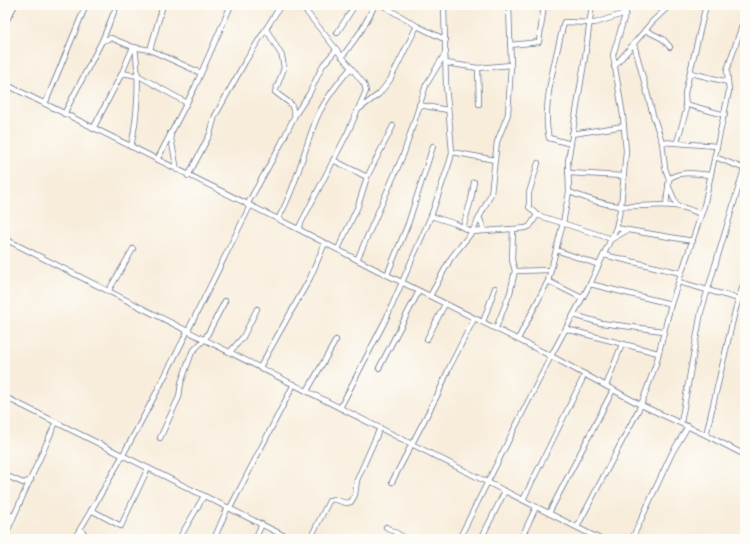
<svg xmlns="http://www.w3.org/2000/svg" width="750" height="544" viewBox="0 0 750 544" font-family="Pangolin,sans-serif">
	<rect width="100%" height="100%" fill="#fdfcf7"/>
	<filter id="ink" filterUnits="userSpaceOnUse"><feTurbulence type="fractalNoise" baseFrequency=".025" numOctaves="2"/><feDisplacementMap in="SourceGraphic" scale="8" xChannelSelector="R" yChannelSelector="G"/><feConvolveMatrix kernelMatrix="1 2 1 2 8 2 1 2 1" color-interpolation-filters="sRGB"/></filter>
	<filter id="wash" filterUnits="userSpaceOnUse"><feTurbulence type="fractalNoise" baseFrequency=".012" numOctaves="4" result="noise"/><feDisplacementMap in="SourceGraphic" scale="16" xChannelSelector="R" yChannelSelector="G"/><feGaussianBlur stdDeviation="0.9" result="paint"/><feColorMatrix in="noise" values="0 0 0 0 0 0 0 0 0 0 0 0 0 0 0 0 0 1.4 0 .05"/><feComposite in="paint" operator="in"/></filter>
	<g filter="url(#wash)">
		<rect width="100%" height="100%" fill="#f8eddb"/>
	</g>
	<g filter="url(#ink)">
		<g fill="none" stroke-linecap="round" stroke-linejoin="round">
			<defs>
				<g id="minor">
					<path d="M 5,23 L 15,5"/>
					<path d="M 417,26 L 446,40"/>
					<path d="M 266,29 L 282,56 L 284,68 L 275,92 L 291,104 L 295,115"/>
					<path d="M 645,30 L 663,39 L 670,47"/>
					<path d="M 337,33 L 355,5"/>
					<path d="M 102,41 L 111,38 L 133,47 L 150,50 L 201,73"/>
					<path d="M 634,44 L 653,115 L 662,142 L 665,168 L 669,179 L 666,205"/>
					<path d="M 510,45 L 539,42 L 544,5"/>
					<path d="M 150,50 L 163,5"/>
					<path d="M 342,57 L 361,31 L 375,5"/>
					<path d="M 446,63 L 478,68 L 511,65"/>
					<path d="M 614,67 L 652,22 L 670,5"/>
					<path d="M 478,68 L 479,104"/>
					<path d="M 122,73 L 139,76 L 187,103"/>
					<path d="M 691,73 L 728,82"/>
					<path d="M 5,84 L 298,229 L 373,268 L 551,356 L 641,405 L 706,435 L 745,455"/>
					<path d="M 45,104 L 86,5"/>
					<path d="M 685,104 L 725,115"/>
					<path d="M 419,105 L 448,110"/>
					<path d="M 359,109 L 379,94 L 390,80 L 417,26 L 382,5"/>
					<path d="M 64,114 L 102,41 L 117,5"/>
					<path d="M 93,129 L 122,73 L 133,47"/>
					<path d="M 170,133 L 177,170"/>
					<path d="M 572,134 L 624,126"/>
					<path d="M 662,142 L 717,146"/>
					<path d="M 677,142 L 686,111 L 685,93 L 706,5"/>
					<path d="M 571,144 L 549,138 C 541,107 557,53 564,22 L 595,23 L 626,13"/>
					<path d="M 131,147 C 138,113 140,81 135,47"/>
					<path d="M 452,152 L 495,160"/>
					<path d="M 715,157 L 745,169"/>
					<path d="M 157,160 L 195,87 L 231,5"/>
					<path d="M 333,160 L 367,177"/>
					<path d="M 568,173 L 623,176"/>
					<path d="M 188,176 L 210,134 L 215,116 L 245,62 L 281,5"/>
					<path d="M 669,179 C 680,170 697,174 710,175"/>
					<path d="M 668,185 L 677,206"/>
					<path d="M 569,192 C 586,198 603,205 620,206 C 647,208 676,199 701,215"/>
					<path d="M 247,205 L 281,144 L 295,115 L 309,94 L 323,65 L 336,50"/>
					<path d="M 537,215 L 529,207 L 529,193 L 538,163"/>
					<path d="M 431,216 L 456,224 L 472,232 L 526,228 L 530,226 L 537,215 L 612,239 L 626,231"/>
					<path d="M 278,219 C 295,189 302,157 314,125 C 321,105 336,85 350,69"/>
					<path d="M 480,219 L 484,231"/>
					<path d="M 463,227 L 471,200 L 474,182"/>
					<path d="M 616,228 L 693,241"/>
					<path d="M 298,229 L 348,132 L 366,91 L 364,84 L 301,5"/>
					<path d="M 5,239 L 600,539"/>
					<path d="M 338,249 L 358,206 L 367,177 L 393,126"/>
					<path d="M 556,250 L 599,265"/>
					<path d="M 604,255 L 681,273"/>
					<path d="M 357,260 L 404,153 L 426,85 L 446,52"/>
					<path d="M 515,271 L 550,270"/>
					<path d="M 387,275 L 408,224 L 433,146"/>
					<path d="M 548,281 L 582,298"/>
					<path d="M 679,282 L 739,299"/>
					<path d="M 590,284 L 671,304"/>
					<path d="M 109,290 L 133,249"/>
					<path d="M 430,296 L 451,258 L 472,232 L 491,194 L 497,142 L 508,114 L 511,65 L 509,5"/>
					<path d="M 574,315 L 601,323 L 663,331"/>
					<path d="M 483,322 L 495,288"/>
					<path d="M 496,328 L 510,293 L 515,271 L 512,260 L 513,229"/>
					<path d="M 566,329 L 658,353"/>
					<path d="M 427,339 L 445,304"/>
					<path d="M 518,339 L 548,281 L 563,223 L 569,192 L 568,161 L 585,57 L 592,5"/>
					<path d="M 230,352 L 243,337 L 257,309"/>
					<path d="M 260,367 L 310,278 L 325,243"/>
					<path d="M 379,368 L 419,291"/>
					<path d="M 606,386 L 622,344"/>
					<path d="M 307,391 L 336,340"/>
					<path d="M 5,397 L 291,539"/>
					<path d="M 340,408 L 386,319 L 431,216 L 450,161 L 452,152 L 449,116 L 446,86 L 444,5"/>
					<path d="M 681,423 L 701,312 L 745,166"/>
					<path d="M 706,435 L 735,311 L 745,279"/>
					<path d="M 160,438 L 179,397 L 181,383 L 192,352 L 205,339 L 225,301"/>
					<path d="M 5,475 L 23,483 L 31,480"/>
					<path d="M 392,482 L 439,392 L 449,368 L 474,319"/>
					<path d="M 523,500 L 585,374"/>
					<path d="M 230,508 L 294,384"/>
					<path d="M 91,510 L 121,526 L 148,468"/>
					<path d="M 5,512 L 13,516"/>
					<path d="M 549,513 L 613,390"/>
					<path d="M 386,527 L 407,539"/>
					<path d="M 577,527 L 641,405 L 656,364 L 671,304 L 704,206 L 729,91 L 727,70 L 745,17"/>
					<path d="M 80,530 L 90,539"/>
					<path d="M 5,536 L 56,422"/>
					<path d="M 74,539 C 140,432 194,318 250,206"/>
					<path d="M 179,539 L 204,496"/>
					<path d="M 214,539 L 228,507"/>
					<path d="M 255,539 L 262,524"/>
					<path d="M 310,539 L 329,501 L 333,499 L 346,503 L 351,502 L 355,495 L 357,480 L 380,428"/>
					<path d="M 459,539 L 551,356 L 590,284 L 616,228 L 621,206 L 626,151 L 623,116 L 613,55 L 628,5"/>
					<path d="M 481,539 L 505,491"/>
					<path d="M 521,539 L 536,507"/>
					<path d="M 632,539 L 672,453 L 688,426"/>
				</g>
			</defs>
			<use href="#minor" stroke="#68728a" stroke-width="6"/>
			<use href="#minor" stroke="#fff" stroke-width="4.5"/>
		</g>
	</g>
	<rect width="750" height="544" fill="none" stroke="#fdfcf7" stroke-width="20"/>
</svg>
